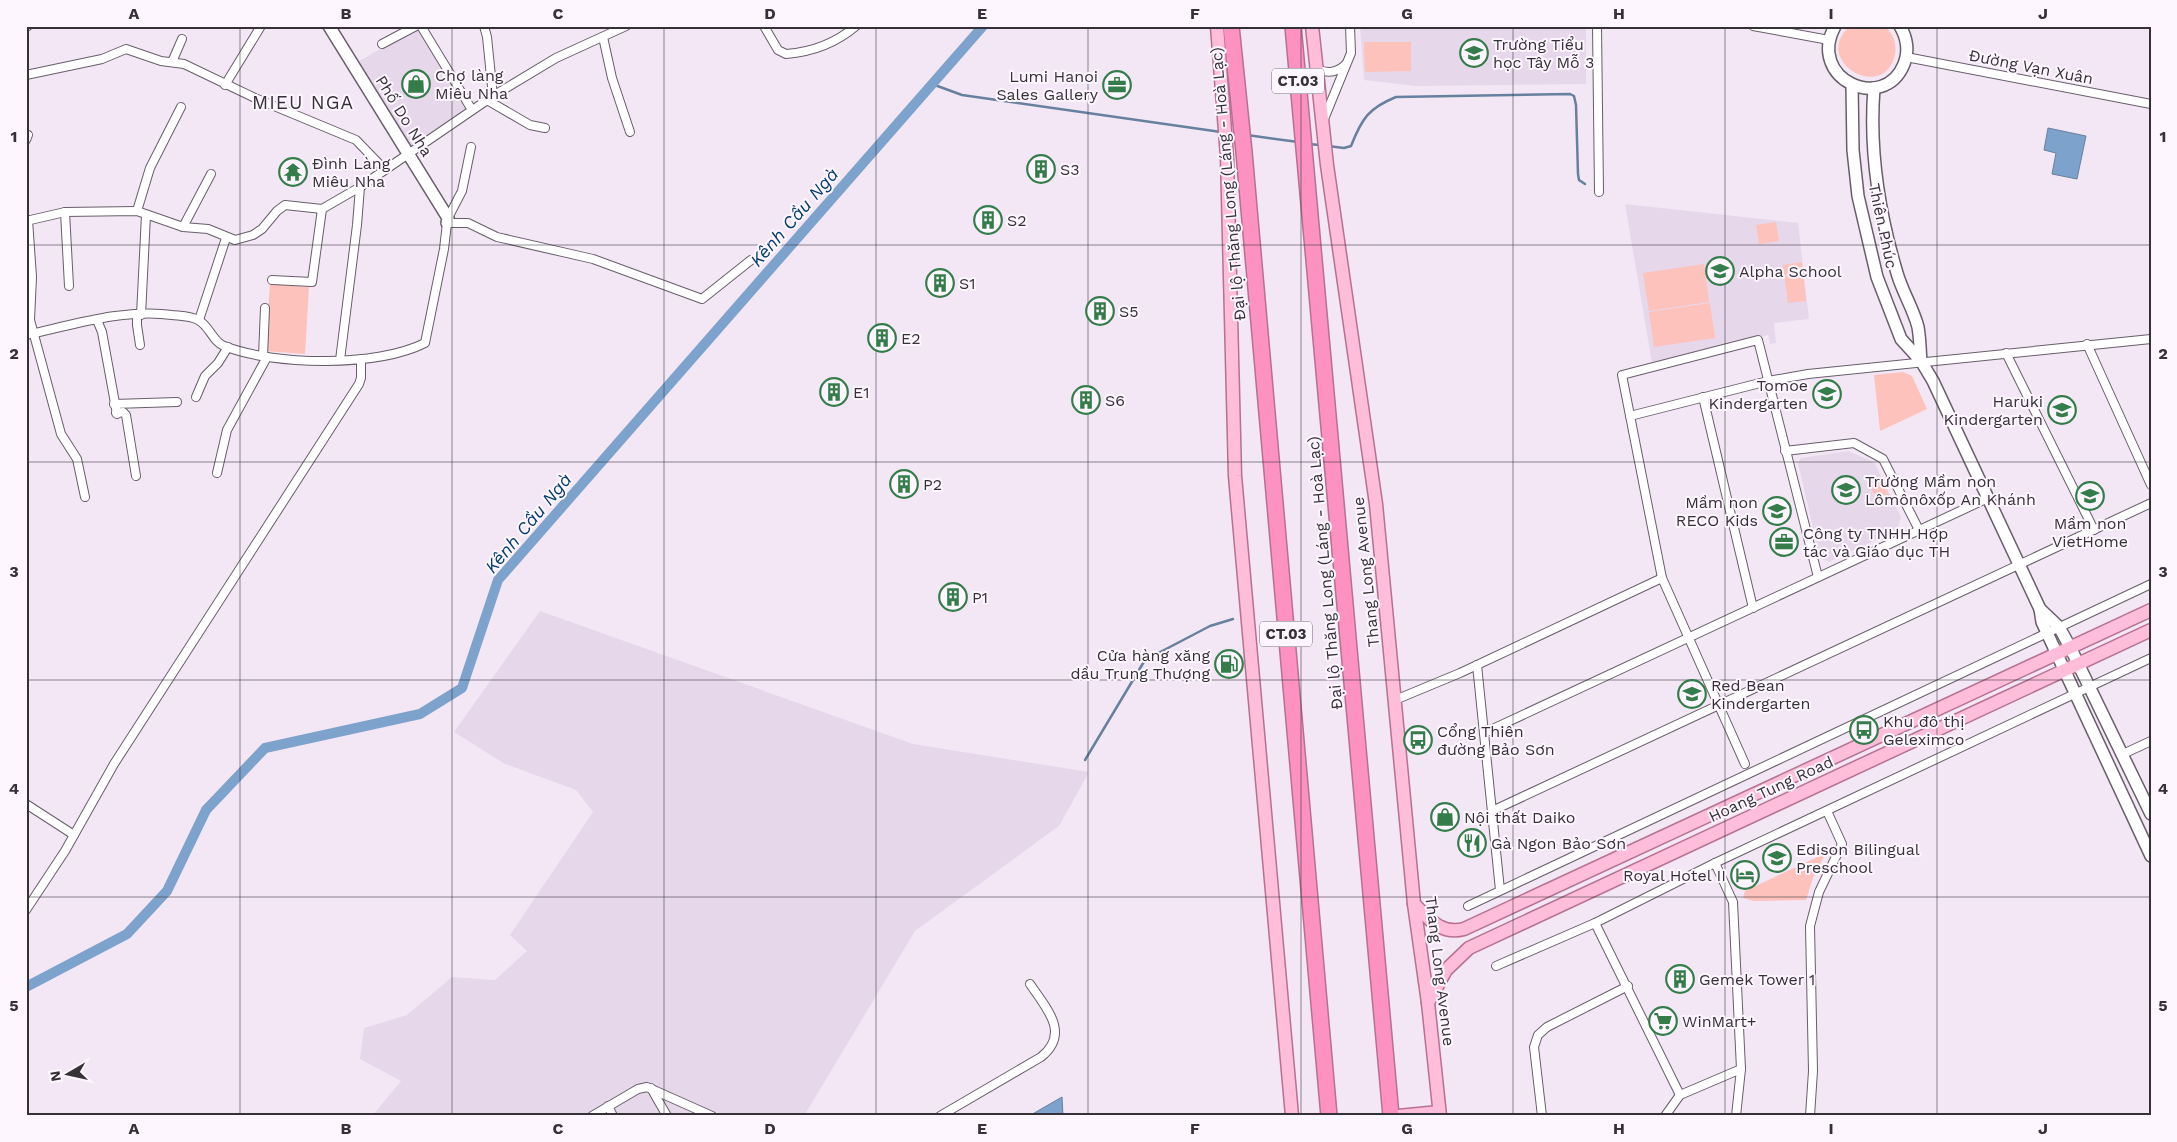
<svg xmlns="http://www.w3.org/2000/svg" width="2177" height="1142" viewBox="0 0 2177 1142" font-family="'Work Sans',sans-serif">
	<rect width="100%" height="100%" fill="#f3e7f6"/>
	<g fill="#e7d7eb">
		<path d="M 421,26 L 473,107 L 410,148 L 359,61 Z"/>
		<path d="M 1360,26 L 1586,26 L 1586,84 L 1416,86 L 1364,80 Z"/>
		<path d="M 1625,204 L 1798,223 L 1809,319 L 1774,323 L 1776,343 L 1770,344 L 1768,335 L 1652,363 Z"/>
		<path d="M 1848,451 L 1874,462 L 1901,517 L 1897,530 L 1829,562 L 1820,558 L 1798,463 L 1801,458 Z"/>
		<path d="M 540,611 L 913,744 L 1089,772 L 1059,826 L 915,931 L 804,1116 L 372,1116 L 401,1081 L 360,1059 L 364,1028 L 407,1015 L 452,977 L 495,980 L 527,951 L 510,935 L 593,812 L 576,790 L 505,764 L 454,732 Z"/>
	</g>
	<g fill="#fcc2bb">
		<path d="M 1850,26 L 1884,26 C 1893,33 1897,43 1895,54 C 1885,104 1810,61 1850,26 Z"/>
		<path d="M 1364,42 L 1411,42 L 1411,71 L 1365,72 Z"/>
		<path d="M 1776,222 L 1779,241 L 1759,244 L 1756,225 Z"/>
		<path d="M 1802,262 L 1806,301 L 1788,303 L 1783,265 Z"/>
		<path d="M 1704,264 L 1709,302 L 1649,311 L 1643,273 Z"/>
		<path d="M 270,284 L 309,287 L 305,354 L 265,351 Z"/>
		<path d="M 1710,303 L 1715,338 L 1654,347 L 1649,312 Z"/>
		<path d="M 1903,372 L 1912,376 L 1927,409 L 1880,431 L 1874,375 Z"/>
		<path d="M 1881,480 L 1891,499 L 1879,505 L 1870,486 Z"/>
		<path d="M 1826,853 L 1813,878 L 1806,900 L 1754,901 L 1743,898 L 1745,891 Z"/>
	</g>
	<g fill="#7da2cb" stroke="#67809e">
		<path d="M 2048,128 L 2086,136 L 2077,179 L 2052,174 L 2056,153 L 2044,150 Z"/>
		<path d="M 1062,1097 L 1063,1116 L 1029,1116 Z"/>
	</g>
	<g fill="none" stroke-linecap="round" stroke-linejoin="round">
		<g stroke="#67809e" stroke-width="2.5">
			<path d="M 932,84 L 962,95 L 1221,132"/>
			<path d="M 1247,135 L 1298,142"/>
			<path d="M 1308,144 L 1320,145"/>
			<path d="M 1328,146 L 1344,148 L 1351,146 C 1362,118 1369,108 1396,97 L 1570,94 L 1574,96 L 1576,105 L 1578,174 L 1579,180 L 1585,184"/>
			<path d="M 1085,760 L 1145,660 L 1210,626 L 1233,619"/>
		</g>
		<path stroke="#7da2cb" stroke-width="10" d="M 26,987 L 127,934 L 167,891 L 206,810 L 265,748 L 420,714 L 462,688 L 498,580 L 983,26"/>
		<defs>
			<g id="street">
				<path d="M 421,26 L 472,110"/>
				<path d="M 484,26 L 487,37 L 493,96"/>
				<path d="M 764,26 L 778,50 L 786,54 C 812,52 836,43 856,26"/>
				<path d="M 1597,26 L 1599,192"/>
				<path d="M 1753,26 L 1829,40"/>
				<path d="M 26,27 L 28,26"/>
				<path d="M 603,37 L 612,78 L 630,132"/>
				<path d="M 382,44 L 416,26"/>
				<path d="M 1906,57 L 2151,104"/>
				<path d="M 172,62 L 182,39"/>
				<path d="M 1316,69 C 1328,74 1337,73 1346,64"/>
				<path d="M 26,75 L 102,59 L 126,49 L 161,61 L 184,64 L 255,98 L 356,140 L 384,169"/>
				<path d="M 225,85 L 261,26"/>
				<path d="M 487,100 L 530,125 L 545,128"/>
				<path d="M 1324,119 L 1351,53 L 1350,26"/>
				<path d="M 26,140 L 28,135"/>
				<path d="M 137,211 L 150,168 L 181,107"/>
				<path d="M 65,212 L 69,286"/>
				<path d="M 448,218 L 462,191 L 471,147"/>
				<path d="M 28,220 L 32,277 L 30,320 L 61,434 L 77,459 L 85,497"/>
				<path d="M 26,221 L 65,212 L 137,211 L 183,227 L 208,229 L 235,240 L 253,235 L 262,229 L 277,211 L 285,205 L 322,209 L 360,187 L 493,96 L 556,58 L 626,26"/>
				<path d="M 183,227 L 211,174"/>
				<path d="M 272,280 L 312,282 L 322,209"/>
				<path d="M 137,315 L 137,325 L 140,345"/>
				<path d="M 141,315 L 146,215"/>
				<path d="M 97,320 L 102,332 L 117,414"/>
				<path d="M 199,320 L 226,238"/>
				<path d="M 26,335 C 72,325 126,308 172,315 C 180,316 191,316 198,320 C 209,325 213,342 224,346 C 275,366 377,367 425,343 L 444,249 L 447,223 L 468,223 L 497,237 L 593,259 L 702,299 L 751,260"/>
				<path d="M 2087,344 L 2151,485"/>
				<path d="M 2006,353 L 2094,530"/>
				<path d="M 263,356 L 265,308"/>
				<path d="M 340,360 L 357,225 L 360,187"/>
				<path d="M 196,397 L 205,376 L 218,363 L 228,347"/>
				<path d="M 1703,397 L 1753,608"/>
				<path d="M 114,404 L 177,402"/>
				<path d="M 116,413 L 123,412 L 126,415 L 136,476"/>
				<path d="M 1630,416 L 1768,381 L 1808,374 L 2151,339"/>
				<path d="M 1785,451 L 1854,443 L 1883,459 L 1919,530"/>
				<path d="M 217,473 L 227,430 L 267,357"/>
				<path d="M 1477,665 L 1500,890"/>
				<path d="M 1395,700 L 1460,673 L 1662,578"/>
				<path d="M 1484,733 L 1988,498"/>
				<path d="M 2123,754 L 2151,741"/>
				<path d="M 1745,764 L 1662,578 L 1622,375 L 1758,340 L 1818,577"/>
				<path d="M 26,804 L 74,835"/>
				<path d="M 1492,811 L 2151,503"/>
				<path d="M 1715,863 L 1733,902 L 1741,1069 L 1736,1116"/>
				<path d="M 1468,906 L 2151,584"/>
				<path d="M 26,910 L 65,851 L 114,764 L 359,384 L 361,378 L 361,359"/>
				<path d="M 1595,923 L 1680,1095"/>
				<path d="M 1496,966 L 1595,923 L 1715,863 L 2151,658"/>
				<path d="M 651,1088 L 667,1116"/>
				<path d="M 608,1106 L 613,1116"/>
				<path d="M 592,1116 L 638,1089 L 647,1087 L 712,1116"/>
				<path d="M 940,1116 L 1041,1057 C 1071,1033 1046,1008 1030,984"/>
				<path d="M 1542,1116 L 1534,1047 L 1538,1035 L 1547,1027 L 1628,986"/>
				<path d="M 1665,1116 L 1680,1095 L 1741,1069"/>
				<path d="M 1810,1116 L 1813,1071 L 1810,926 L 1819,892 L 1842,844 L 1827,811"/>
			</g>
			<g id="secondary">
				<path d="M 329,26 L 448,218 L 447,223"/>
				<path d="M 1835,26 C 1806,79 1884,114 1904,64 C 1909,51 1907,38 1900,26"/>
				<path d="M 1852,85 L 1853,150 L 1858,196 L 1877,277 L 1901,339 L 1921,361 L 1933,381 L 2040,609 L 2042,622 L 2151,856"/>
				<path d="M 1874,88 C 1869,150 1879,213 1897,273 C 1902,291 1913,308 1918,327 C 1920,338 1920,350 1921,361"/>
				<path d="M 2040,609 L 2059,627 L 2070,647 L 2151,814"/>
			</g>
			<g id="primary">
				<path d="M 1217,26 L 1227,157 L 1235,476 L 1292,1116"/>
				<path d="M 1312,26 L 1327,165 L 1376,504 L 1414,904 L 1428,1003 L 1440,1116"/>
				<path d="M 1414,904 C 1429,919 1441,935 1464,929 L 2151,610"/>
				<path d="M 1428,1003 L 1446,970 L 1469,948 L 2151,630"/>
				<path d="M 1398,1116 L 1439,1112"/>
			</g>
			<g id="highway">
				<path d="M 1231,26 L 1244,152 L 1329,1116"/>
				<path d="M 1293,26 L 1391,1116"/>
			</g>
		</defs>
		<use href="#street" stroke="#685e6a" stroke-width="10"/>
		<use href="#secondary" stroke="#685e6a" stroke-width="14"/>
		<use href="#primary" stroke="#b77091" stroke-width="15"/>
		<use href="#highway" stroke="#b77091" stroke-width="18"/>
		<use href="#street" stroke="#fff" stroke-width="8"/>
		<use href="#secondary" stroke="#fff" stroke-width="11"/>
		<use href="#primary" stroke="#febeda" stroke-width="12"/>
		<use href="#highway" stroke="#fd92c2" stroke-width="15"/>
	</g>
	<path fill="none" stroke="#353136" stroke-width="1" stroke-opacity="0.55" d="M 240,26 L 240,1116M 452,26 L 452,1116M 664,26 L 664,1116M 876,26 L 876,1116M 1088,26 L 1088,1116M 1301,26 L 1301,1116M 1513,26 L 1513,1116M 1725,26 L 1725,1116M 1937,26 L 1937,1116M 26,245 L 2151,245M 26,462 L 2151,462M 26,680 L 2151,680M 26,897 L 2151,897"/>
	<defs>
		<symbol id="school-ring" viewBox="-11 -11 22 22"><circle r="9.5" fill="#fdf6ff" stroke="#347d4a" stroke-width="1.5"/><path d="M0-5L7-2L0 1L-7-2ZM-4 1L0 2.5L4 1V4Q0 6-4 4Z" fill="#347d4a"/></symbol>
		<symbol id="shop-ring" viewBox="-11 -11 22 22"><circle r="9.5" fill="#fdf6ff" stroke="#347d4a" stroke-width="1.5"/><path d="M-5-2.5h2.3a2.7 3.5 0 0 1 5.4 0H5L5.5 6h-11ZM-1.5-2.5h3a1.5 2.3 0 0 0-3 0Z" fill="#347d4a"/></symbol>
		<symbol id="office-ring" viewBox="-11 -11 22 22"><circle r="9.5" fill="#fdf6ff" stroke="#347d4a" stroke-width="1.5"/><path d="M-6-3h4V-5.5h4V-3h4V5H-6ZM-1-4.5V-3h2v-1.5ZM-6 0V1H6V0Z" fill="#347d4a"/></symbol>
		<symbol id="building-ring" viewBox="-11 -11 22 22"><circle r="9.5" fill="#fdf6ff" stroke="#347d4a" stroke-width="1.5"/><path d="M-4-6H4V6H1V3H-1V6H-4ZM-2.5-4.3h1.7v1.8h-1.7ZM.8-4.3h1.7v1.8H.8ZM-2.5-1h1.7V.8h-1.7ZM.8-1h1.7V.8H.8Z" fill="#347d4a"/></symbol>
		<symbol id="temple-ring" viewBox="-11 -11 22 22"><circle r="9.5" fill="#fdf6ff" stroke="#347d4a" stroke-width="1.5"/><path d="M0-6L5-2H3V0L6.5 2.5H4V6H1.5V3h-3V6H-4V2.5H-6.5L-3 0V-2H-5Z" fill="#347d4a"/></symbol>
		<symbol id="fuel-ring" viewBox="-11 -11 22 22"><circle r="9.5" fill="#fdf6ff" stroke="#347d4a" stroke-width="1.5"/><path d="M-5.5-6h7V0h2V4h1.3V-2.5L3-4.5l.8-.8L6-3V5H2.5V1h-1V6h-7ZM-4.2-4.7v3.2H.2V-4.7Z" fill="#347d4a"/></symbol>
		<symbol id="bus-ring" viewBox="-11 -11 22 22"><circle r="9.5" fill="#fdf6ff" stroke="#347d4a" stroke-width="1.5"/><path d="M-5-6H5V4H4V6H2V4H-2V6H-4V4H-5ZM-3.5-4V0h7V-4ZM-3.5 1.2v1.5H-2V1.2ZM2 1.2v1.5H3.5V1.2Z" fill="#347d4a"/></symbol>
		<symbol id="restaurant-ring" viewBox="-11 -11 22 22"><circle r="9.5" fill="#fdf6ff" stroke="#347d4a" stroke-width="1.5"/><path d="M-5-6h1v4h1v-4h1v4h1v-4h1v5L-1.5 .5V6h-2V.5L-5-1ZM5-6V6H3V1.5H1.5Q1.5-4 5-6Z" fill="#347d4a"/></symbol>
		<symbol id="hotel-ring" viewBox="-11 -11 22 22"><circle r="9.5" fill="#fdf6ff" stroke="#347d4a" stroke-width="1.5"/><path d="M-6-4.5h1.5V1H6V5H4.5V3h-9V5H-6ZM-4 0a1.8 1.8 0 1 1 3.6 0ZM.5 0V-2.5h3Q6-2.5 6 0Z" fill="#347d4a"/></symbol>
		<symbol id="supermarket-ring" viewBox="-11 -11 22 22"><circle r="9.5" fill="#fdf6ff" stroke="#347d4a" stroke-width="1.5"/><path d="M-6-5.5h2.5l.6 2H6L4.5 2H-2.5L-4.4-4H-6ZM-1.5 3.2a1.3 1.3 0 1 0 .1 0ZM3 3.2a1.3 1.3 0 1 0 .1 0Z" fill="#347d4a"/></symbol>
	</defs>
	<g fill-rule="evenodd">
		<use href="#school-ring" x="1458" y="37" width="32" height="32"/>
		<use href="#shop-ring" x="400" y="68" width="32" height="32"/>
		<use href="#office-ring" x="1101" y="69" width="32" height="32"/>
		<use href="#building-ring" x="1025" y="153" width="32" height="32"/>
		<use href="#temple-ring" x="277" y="156" width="32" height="32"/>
		<use href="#building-ring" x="972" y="204" width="32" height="32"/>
		<use href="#school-ring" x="1704" y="255" width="32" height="32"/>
		<use href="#building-ring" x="924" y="267" width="32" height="32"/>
		<use href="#building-ring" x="1084" y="295" width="32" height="32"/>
		<use href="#building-ring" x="866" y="322" width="32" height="32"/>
		<use href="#building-ring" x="818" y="376" width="32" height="32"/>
		<use href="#school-ring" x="1811" y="378" width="32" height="32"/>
		<use href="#building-ring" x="1070" y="384" width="32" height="32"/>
		<use href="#school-ring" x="2046" y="394" width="32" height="32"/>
		<use href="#building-ring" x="888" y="468" width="32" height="32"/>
		<use href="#school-ring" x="1830" y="474" width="32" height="32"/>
		<use href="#school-ring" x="2074" y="480" width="32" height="32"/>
		<use href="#school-ring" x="1761" y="495" width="32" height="32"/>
		<use href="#office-ring" x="1768" y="526" width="32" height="32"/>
		<use href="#building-ring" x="937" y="581" width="32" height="32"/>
		<use href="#fuel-ring" x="1213" y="648" width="32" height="32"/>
		<use href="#school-ring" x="1676" y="678" width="32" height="32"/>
		<use href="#bus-ring" x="1848" y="714" width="32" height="32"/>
		<use href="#bus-ring" x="1402" y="724" width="32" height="32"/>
		<use href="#shop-ring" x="1429" y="801" width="32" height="32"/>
		<use href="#restaurant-ring" x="1456" y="827" width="32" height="32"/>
		<use href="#school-ring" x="1761" y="842" width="32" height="32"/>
		<use href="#hotel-ring" x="1729" y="859" width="32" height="32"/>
		<use href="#building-ring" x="1664" y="963" width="32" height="32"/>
		<use href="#supermarket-ring" x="1647" y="1005" width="32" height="32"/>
	</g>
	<g text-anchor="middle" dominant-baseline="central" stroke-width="4" stroke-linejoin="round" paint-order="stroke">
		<g fill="#fdf6ff" stroke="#716c72" stroke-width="1">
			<rect x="1272" y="68.5" width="52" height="25" rx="4"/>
			<rect x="1260" y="621.5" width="52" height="25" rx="4"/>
		</g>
		<g font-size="15" font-weight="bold" fill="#353136">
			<text x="1298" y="81">CT.03</text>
			<text x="1286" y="634">CT.03</text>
		</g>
		<g font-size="16" fill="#353136" stroke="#fdf6ff" text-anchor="start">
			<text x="1493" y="44">Trường Tiểu<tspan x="1493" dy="18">học Tây Mỗ 3</tspan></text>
			<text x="435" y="75">Chợ làng<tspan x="435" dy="18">Miêu Nha</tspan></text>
			<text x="1098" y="76" text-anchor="end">Lumi Hanoi<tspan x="1098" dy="18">Sales Gallery</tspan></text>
			<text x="312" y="163">Đình Làng<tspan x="312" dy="18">Miêu Nha</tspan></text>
			<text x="1060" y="169">S3</text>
			<text x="1007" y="220">S2</text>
			<text x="1739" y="271">Alpha School</text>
			<text x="959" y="283">S1</text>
			<text x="1119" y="311">S5</text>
			<text x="901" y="338">E2</text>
			<text x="1808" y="385" text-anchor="end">Tomoe<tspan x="1808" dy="18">Kindergarten</tspan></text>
			<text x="853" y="392">E1</text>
			<text x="1105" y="400">S6</text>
			<text x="2043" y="401" text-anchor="end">Haruki<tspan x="2043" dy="18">Kindergarten</tspan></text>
			<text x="1865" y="481">Trường Mầm non<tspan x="1865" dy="18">Lômônôxốp An Khánh</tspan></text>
			<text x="923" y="484">P2</text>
			<text x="1758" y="502" text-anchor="end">Mầm non<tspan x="1758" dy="18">RECO Kids</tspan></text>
			<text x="2090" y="523" text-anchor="middle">Mầm non<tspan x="2090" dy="18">VietHome</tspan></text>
			<text x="1803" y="533">Công ty TNHH Hợp<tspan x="1803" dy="18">tác và Giáo dục TH</tspan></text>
			<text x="972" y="597">P1</text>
			<text x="1210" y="655" text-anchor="end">Cửa hàng xăng<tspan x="1210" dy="18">dầu Trung Thượng</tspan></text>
			<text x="1711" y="685">Red Bean<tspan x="1711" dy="18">Kindergarten</tspan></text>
			<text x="1883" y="721">Khu đô thị<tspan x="1883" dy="18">Geleximco</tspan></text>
			<text x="1437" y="731">Cổng Thiên<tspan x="1437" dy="18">đường Bảo Sơn</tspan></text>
			<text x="1464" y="817">Nội thất Daiko</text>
			<text x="1491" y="843">Gà Ngon Bảo Sơn</text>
			<text x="1796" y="849">Edison Bilingual<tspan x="1796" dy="18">Preschool</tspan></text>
			<text x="1726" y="875" text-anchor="end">Royal Hotel II</text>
			<text x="1699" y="979">Gemek Tower 1</text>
			<text x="1682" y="1021">WinMart+</text>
		</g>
		<g font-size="16" fill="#353136" stroke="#fdf6ff">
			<text transform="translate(2031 67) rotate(11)">Đường Vạn Xuân</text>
			<text transform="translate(404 116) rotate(58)">Phố Do Nha</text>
			<text transform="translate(1228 184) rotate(-95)">Đại lộ Thăng Long (Láng - Hoà Lạc)</text>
			<text transform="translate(1883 226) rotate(78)">Thiên Phúc</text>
			<text transform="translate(1366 572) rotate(-96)">Thang Long Avenue</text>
			<text transform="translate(1325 573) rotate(-95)">Đại lộ Thăng Long (Láng - Hoà Lạc)</text>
			<text transform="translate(1771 789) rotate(-25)">Hoang Tung Road</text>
			<text transform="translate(1440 971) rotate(83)">Thang Long Avenue</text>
		</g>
		<g font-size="18" font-style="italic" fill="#003b6e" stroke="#fdf6ff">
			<text transform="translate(794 217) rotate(-49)">Kênh Cầu Ngà</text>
			<text transform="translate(528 523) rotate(-50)">Kênh Cầu Ngà</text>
		</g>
		<g font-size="19" letter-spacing="1" fill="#353136" stroke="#fdf6ff">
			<text x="303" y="102">MIEU NGA</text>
		</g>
	</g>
	<rect width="2177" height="1142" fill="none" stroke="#fdf6ff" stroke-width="55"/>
	<g transform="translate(68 1074) rotate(261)" stroke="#fdf6ff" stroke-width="4" paint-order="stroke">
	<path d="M0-4L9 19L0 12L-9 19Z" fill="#353136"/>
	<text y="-8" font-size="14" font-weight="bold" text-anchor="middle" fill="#353136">N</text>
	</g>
	<rect x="28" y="28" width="2122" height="1086" fill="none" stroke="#353136" stroke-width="2"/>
	<g font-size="16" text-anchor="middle" font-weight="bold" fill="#353136">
		<text x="134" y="19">A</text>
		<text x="346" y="19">B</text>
		<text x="558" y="19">C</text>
		<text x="770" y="19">D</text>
		<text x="982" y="19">E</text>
		<text x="1195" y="19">F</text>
		<text x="1407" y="19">G</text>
		<text x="1619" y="19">H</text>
		<text x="1831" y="19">I</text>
		<text x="2043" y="19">J</text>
		<text x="14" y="142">1</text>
		<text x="2163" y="142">1</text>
		<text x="14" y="359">2</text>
		<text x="2163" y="359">2</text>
		<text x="14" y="577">3</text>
		<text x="2163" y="577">3</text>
		<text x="14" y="794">4</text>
		<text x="2163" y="794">4</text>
		<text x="14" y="1011">5</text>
		<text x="2163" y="1011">5</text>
		<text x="134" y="1134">A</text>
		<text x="346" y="1134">B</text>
		<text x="558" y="1134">C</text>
		<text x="770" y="1134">D</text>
		<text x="982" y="1134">E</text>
		<text x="1195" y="1134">F</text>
		<text x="1407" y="1134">G</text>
		<text x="1619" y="1134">H</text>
		<text x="1831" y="1134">I</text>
		<text x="2043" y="1134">J</text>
	</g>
</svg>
